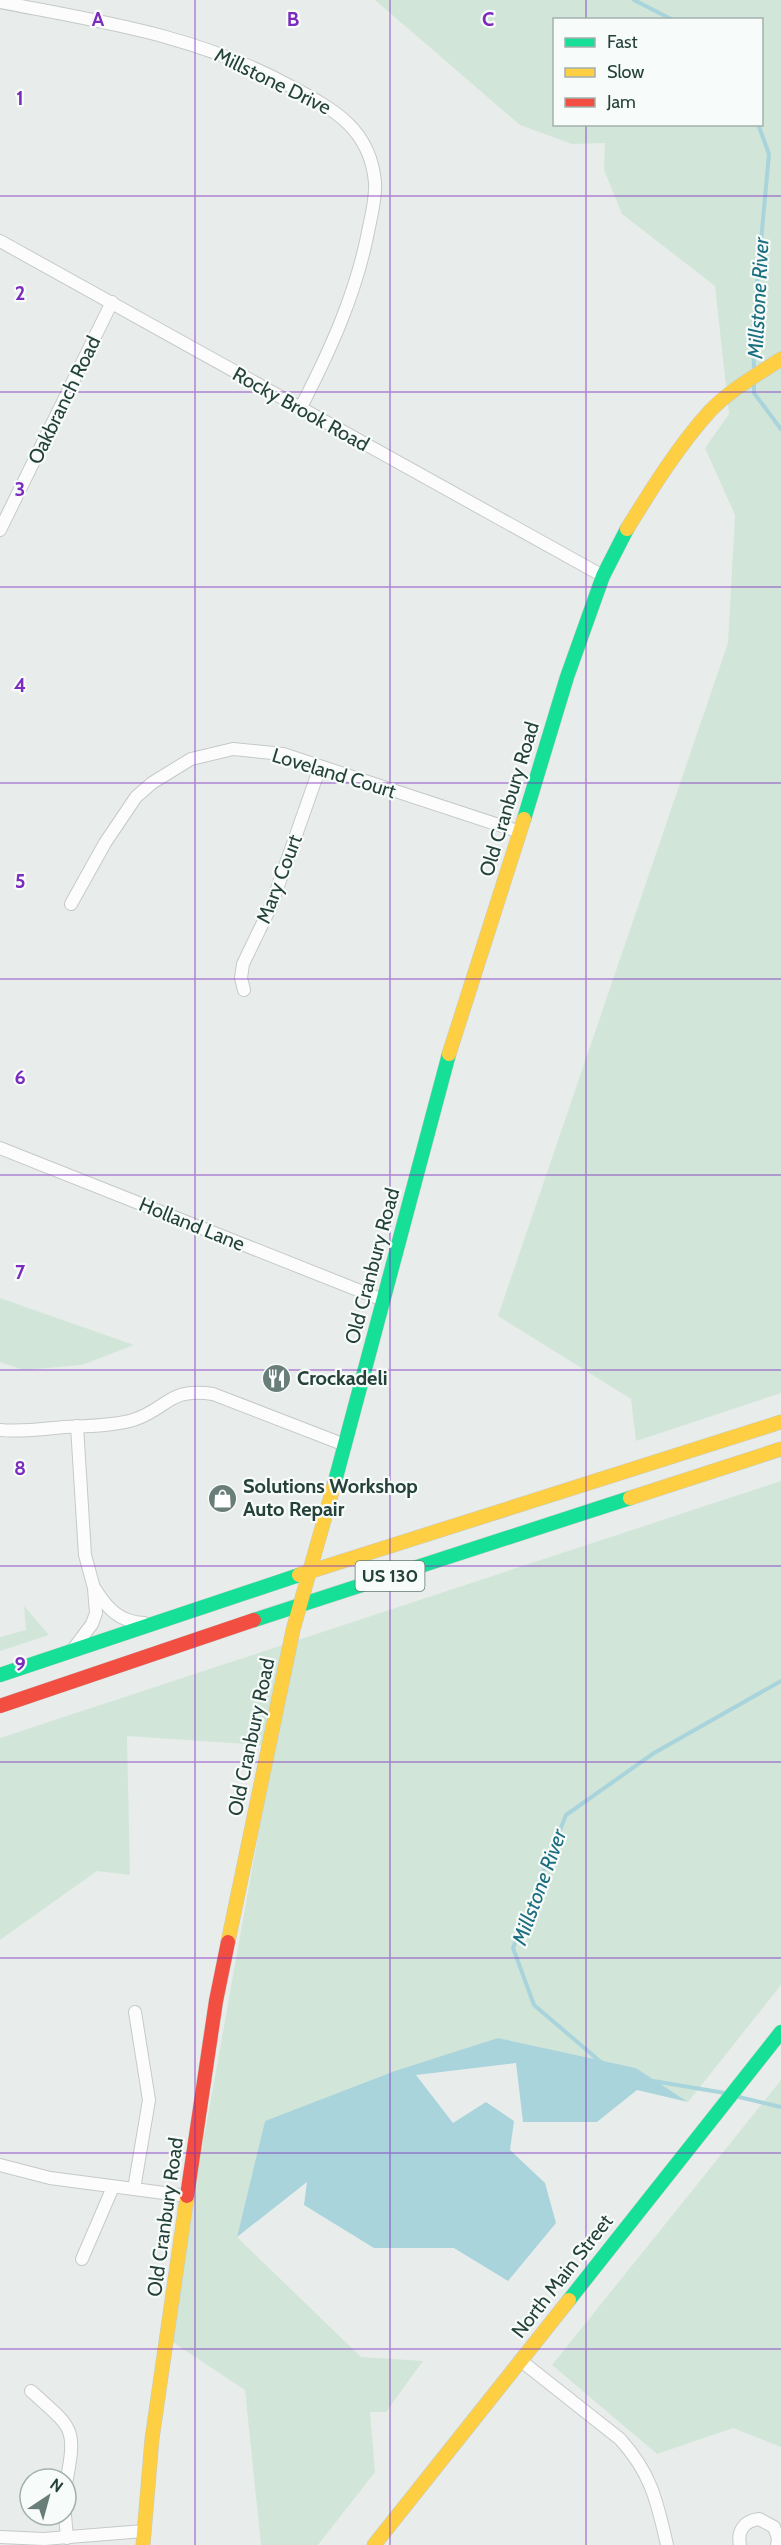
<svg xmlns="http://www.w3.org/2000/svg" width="781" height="2545" viewBox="0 0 781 2545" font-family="Cabin,sans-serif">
	<rect width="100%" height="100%" fill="#e8edeb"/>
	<g fill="#d1e6d8" fill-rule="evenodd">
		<path d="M 375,0 L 781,0 L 781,1393 L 636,1441 L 631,1399 L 498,1316 L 728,643 L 735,515 L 705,448 L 729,414 L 715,286 L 622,214 L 604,170 L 605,143 L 572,144 L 520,125 ZM 554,20 L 762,20 L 762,124 L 554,124 Z"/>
		<path d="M 0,1298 L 134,1345 L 82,1365 L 23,1370 L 0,1362 Z"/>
		<path d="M 781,1481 L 781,1985 L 688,2102 L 636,2068 L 498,2038 L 265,2121 L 237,2237 L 361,2357 L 423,2361 L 386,2412 L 370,2412 L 375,2472 L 318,2545 L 261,2545 L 245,2390 L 168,2339 L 274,1746 L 127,1736 L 130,1875 L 97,1871 L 0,1940 L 0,1738 Z"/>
		<path d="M 24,1606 L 49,1635 L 0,1651 L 0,1637 L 26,1630 Z"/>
		<path d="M 781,2080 L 781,2447 L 733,2428 L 657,2454 L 552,2365 Z"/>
	</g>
	<path fill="#a9d4db" d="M 498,2038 L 636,2068 L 688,2102 L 637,2090 L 597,2122 L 523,2122 L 516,2063 L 416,2075 L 453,2123 L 486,2102 L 514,2121 L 510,2150 L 545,2183 L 556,2223 L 508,2281 L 454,2248 L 374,2248 L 304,2205 L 307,2182 L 237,2237 L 265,2121 L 395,2071 Z"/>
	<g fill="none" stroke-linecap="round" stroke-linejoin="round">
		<g stroke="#a9d4db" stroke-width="4">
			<path d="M 634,0 L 673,20"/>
			<path d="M 754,371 L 753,329 L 769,154 L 758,124"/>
			<path d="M 754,384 L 754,393 L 781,429"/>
			<path d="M 602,2063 L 534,2005 L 513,1948 L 566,1815 L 654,1753 L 781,1681"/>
			<path d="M 653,2081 L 725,2093"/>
			<path d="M 735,2096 L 781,2107"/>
		</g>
		<defs>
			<g id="street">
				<path d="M 0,2 C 103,22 196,35 290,86 C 333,109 370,128 375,182 C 376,198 372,213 369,227 C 357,292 330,351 300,409"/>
				<path d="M 0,241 L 603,576"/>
				<path d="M 0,530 L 112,302"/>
				<path d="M 71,904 L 105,843 L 136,797 L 152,783 L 191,759 L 233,749 L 283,754 L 520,832"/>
				<path d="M 244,990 L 241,978 L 243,964 L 271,906 L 320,767"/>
				<path d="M 0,1148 L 383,1300"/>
				<path d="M 0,1430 C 21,1432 43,1429 64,1427 C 86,1426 112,1426 133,1420 C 168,1409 168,1387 213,1394 L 345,1445"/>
				<path d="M 95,1589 C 107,1608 119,1622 144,1623"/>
				<path d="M 74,1648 L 92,1624 L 96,1613 L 94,1588 L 85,1555 L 77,1426"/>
				<path d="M 0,2165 L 50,2178 L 187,2196"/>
				<path d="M 134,2189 L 149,2100 L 135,2012"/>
				<path d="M 82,2259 L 113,2187"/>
				<path d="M 520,2360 L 620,2439 C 651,2473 657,2501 667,2545"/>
				<path d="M 31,2391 C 73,2429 77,2426 66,2484"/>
				<path d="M 65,2515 L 67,2538"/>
				<path d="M 0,2537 L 44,2539 L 144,2531"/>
				<path d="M 740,2545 C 737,2531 744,2521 759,2519 L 774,2527 L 778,2538 L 777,2545"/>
			</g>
			<g id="fast">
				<path d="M 524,819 L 567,677 L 603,576 L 627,529"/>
				<path d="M 334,1485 L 449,1054"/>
				<path d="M 254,1620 L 630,1498"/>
				<path d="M 0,1675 L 299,1575"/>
				<path d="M 569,2300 L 781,2032"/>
			</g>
			<g id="slow">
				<path d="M 627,529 C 651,490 679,445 710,411 C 730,390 757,375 781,359"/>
				<path d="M 449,1054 L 524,819"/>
				<path d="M 630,1498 L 781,1449"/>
				<path d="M 299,1575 L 781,1422"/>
				<path d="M 228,1942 L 293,1630 L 334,1485"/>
				<path d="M 143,2545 L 152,2439 L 187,2196"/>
				<path d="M 374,2545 L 569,2300"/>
			</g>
			<g id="jam">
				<path d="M 0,1706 L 254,1620"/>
				<path d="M 187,2196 L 216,2001 L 228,1942"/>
			</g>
		</defs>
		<use href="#street" stroke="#c5cac8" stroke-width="14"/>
		<use href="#fast" stroke="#c3cbc8" stroke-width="15"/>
		<use href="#slow" stroke="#c3cbc8" stroke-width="15"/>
		<use href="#jam" stroke="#c3cbc8" stroke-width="15"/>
		<use href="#street" stroke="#fcfcfc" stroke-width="12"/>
		<use href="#fast" stroke="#16e098" stroke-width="14"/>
		<use href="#slow" stroke="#ffcf43" stroke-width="14"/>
		<use href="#jam" stroke="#f24e42" stroke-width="14"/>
	</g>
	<path fill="none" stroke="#7b2cbf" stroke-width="1.5" stroke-opacity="0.55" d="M 195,0 L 195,2545M 390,0 L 390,2545M 586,0 L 586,20M 586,124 L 586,2545M 0,196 L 781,196M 0,392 L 781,392M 0,587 L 781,587M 0,783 L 781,783M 0,979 L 781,979M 0,1175 L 781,1175M 0,1370 L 781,1370M 0,1566 L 781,1566M 0,1762 L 781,1762M 0,1958 L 781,1958M 0,2153 L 781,2153M 0,2349 L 781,2349"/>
	<defs>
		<symbol id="restaurant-disc" viewBox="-11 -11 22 22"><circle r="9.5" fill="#697e78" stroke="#f7fbf9"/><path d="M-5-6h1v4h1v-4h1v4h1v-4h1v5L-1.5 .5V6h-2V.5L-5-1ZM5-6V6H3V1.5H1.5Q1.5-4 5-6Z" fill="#fff"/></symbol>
		<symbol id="shop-disc" viewBox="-11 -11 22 22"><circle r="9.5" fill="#697e78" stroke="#f7fbf9"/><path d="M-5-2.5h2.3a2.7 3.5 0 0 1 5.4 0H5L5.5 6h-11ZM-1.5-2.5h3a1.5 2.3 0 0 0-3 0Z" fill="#fff"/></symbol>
	</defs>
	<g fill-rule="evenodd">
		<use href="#restaurant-disc" x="260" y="1362" width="33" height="33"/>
		<use href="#shop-disc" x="206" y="1482" width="33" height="33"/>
	</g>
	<g text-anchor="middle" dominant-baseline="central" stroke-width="4.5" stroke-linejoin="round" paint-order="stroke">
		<rect fill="#f7fbf9" stroke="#637a73" stroke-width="1.5" x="355.5" y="1561" width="69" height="30" rx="4.5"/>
		<g font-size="18" font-weight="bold" fill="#24423a">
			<text x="390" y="1576">US 130</text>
		</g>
		<g font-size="20" fill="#24423a" stroke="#f7fbf9">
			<text transform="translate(273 81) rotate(26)">Millstone Drive</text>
			<text transform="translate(64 400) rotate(-64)">Oakbranch Road</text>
			<text transform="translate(301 409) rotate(29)">Rocky Brook Road</text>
			<text transform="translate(334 773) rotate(17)">Loveland Court</text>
			<text transform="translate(509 799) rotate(-73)">Old Cranbury Road</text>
			<text transform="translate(279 879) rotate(-69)">Mary Court</text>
			<text transform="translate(192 1224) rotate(22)">Holland Lane</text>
			<text transform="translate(372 1266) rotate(-75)">Old Cranbury Road</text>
			<text transform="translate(251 1737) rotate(-78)">Old Cranbury Road</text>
			<text transform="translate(165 2217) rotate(-82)">Old Cranbury Road</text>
			<text transform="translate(562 2276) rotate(-52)">North Main Street</text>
		</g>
		<g font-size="20" font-weight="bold" fill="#24423a" stroke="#f7fbf9" text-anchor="start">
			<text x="297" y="1378">Crockadeli</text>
			<text x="243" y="1486">Solutions Workshop<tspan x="243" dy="23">Auto Repair</tspan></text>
		</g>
		<g font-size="21" font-style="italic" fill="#1c6f80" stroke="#f7fbf9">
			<text transform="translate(758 298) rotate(-87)">Millstone River</text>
			<text transform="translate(539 1887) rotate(-70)">Millstone River</text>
		</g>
	</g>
	<g font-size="20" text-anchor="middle" font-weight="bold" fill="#7b2cbf" stroke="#f7fbf9" stroke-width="4.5" stroke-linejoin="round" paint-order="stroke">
		<text x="98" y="26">A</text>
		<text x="293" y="26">B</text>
		<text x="488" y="26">C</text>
		<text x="20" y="105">1</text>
		<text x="20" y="300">2</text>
		<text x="20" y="496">3</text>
		<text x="20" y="692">4</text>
		<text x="20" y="888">5</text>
		<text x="20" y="1084">6</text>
		<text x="20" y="1279">7</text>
		<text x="20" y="1475">8</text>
		<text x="20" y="1671">9</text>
	</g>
	<rect x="553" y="18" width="210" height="108" fill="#f7fbf9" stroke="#a3b1ad" stroke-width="1.5"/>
	<rect x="565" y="38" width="30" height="9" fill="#16e098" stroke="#a3b1ad" stroke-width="1.5"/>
	<text x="607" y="48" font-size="18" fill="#24423a">Fast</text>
	<rect x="565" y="68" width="30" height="9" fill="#ffcf43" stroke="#a3b1ad" stroke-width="1.5"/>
	<text x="607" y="78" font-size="18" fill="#24423a">Slow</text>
	<rect x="565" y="98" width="30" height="9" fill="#f24e42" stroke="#a3b1ad" stroke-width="1.5"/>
	<text x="607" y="108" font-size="18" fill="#24423a">Jam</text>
	<g transform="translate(48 2497) rotate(36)"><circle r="28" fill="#f7fbf9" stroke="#a3b1ad" stroke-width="1.5"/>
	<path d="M0-4.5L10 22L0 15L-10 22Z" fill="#697e78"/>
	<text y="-9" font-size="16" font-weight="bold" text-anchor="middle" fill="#24423a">N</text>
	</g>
</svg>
